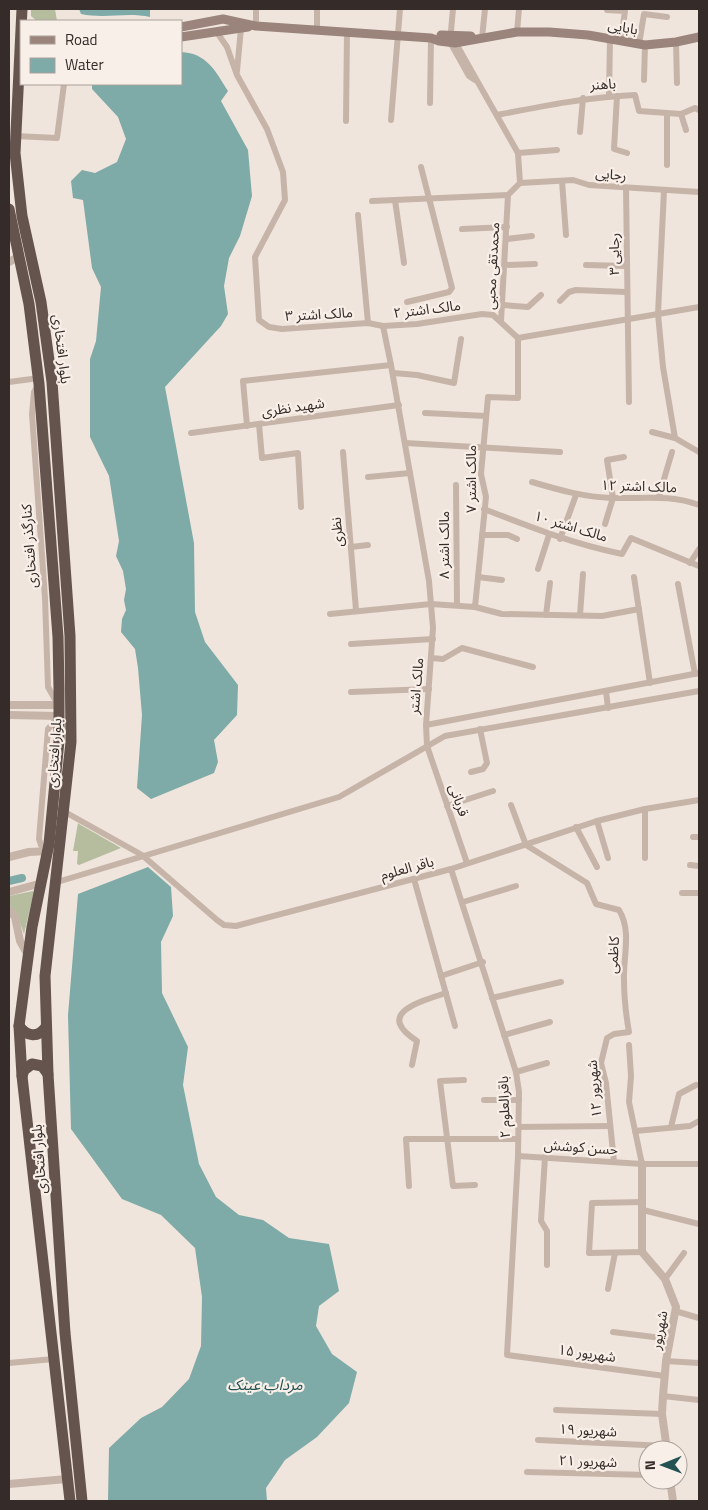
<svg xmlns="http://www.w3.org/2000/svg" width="708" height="1510" font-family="'Titillium Web','Noto Sans Arabic',sans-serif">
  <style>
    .green { fill: #b5bd9e }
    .water { fill: #7eaaa8 }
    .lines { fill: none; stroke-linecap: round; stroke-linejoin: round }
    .canal { stroke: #7eaaa8; stroke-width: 8 }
    .minor { stroke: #c7b4a9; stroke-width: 6 }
    .tertiary { stroke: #c7b4a9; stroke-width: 8 }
    .secondary { stroke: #9a847b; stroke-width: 9 }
    .trunk { stroke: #65544e; stroke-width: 11 }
    .labels { text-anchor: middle; stroke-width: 4.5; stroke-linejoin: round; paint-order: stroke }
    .street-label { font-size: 14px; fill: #352b28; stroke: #f8efe8 }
    .water-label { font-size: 15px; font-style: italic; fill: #225252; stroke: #f8efe8 }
  </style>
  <rect width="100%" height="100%" fill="#f0e5dc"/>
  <g class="green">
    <path d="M31,9H55L57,21H37L31,16Z"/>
    <path d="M78,823L79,824L121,848L79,865L77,864L78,851H73Z"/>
    <path d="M33,891L34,892L24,934L18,917L9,904V896Z"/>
  </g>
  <g class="water">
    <path d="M79,9H150V17C127,12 105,19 81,14Z"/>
    <path d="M181,52C207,53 216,72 228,91L221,101L248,150L252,196L240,236L229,258L224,286L228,314L221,326L165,387L194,543L195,612L205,642L238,685L237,715L214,740L218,762L214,773L151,799L137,788L142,715L138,668L135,649L121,632L122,619L126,610L124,600L126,589L123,571L116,556L119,541L109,476L90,437V359L96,341L101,287L92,268L83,200L73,198L71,181L82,170L95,173L117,162L126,139L118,117L92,89V84H181Z"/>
    <path d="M148,867L171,887L173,916L161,942L162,993L188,1047L183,1085L199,1164L216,1197L239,1215L263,1220L289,1238L329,1244L339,1291L319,1306L316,1326L332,1354L357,1372L349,1403L317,1437L285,1460L266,1488L267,1501H108L109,1448L141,1418L162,1407L189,1379L201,1346L202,1297L195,1248L161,1215L122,1199L71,1129L68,1015L78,894Z"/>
  </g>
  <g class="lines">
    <path class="canal" d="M9,881L22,878"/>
    <g class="minor">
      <path d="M256,9V26"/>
      <path d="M317,9V30"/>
      <path d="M453,9L450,42L469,76L475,80"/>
      <path d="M607,10L625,11L621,41"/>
      <path d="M216,31L227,47L237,75L267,129L283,172L285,200L255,257L259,320L269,327L282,329L368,323L383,326L417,324L482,314L493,315L518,338L699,307"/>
      <path d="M517,32L519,9"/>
      <path d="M482,38L485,9"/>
      <path d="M454,40L518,153L520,183L508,195L501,321"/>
      <path d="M676,42L677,83"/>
      <path d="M639,44L644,14L667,17"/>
      <path d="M237,71L241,28"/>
      <path d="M644,80L645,45"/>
      <path d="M609,96L610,39"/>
      <path d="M617,96L614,149L627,153"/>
      <path d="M430,103L431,38"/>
      <path d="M667,114V165"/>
      <path d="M681,114L686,130"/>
      <path d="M497,115C543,106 588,97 635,95L639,111L681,114L695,108L699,110"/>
      <path d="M391,120L400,9"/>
      <path d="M346,121L347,32"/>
      <path d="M580,132L583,98"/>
      <path d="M15,136L57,138L64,84"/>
      <path d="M518,153L557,150"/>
      <path d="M562,181L566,235"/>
      <path d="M520,183L573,180L589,185L699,192"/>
      <path d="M626,188L629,402"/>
      <path d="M664,191L658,314L663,367L675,438"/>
      <path d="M395,200L404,263"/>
      <path d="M372,201L508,195"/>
      <path d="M358,215L368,323"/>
      <path d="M462,229L507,227"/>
      <path d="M507,239L532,236"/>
      <path d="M505,265L535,264"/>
      <path d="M586,265L626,266"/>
      <path d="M560,301L569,292L576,290L626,292"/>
      <path d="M407,302L449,292L452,288L421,167"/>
      <path d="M503,305L528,307L541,295"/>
      <path d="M383,326L391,365L429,581L433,628L426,725L427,746L467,863"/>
      <path d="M393,373L417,375L454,383L461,339"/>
      <path d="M9,382L39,378"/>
      <path d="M37,387L34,392L32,414L45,598L48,687L57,703"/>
      <path d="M425,413L486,416"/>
      <path d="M259,424L262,458L298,453L301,507"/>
      <path d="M247,426L243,381L391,365"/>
      <path d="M652,432L675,438L699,452"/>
      <path d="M191,433L399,405"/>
      <path d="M405,443L560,452"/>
      <path d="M343,452L356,610"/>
      <path d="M368,477L410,473"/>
      <path d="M532,482C559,490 584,497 612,498C642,499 670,494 699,505"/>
      <path d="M456,485L457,604"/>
      <path d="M659,496L672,452"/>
      <path d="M484,509C530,527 573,544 622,554L631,538L699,566"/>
      <path d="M605,524L613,498L607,460L624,457"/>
      <path d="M482,535H508L517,539"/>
      <path d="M560,539L576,495"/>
      <path d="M351,547L368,545"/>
      <path d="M690,563L699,549"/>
      <path d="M538,569L549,535"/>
      <path d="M478,577L502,580"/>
      <path d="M634,577L650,683"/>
      <path d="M678,584L695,674"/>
      <path d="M475,607L502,614L602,616L639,609"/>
      <path d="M330,614L431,604L475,607L486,497L481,474L488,397L518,398V338"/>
      <path d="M546,615L550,583"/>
      <path d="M580,615L583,574"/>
      <path d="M351,644L433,639"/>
      <path d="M431,658L443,659L462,648L533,667"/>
      <path d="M606,691L608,708"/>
      <path d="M351,692L429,689"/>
      <path d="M426,725L699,673"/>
      <path d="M471,772L483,769L487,763L480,729"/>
      <path d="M511,805L526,845L587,883L596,904L619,910C632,931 623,957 624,980C624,998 626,1015 629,1032L614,1034L607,1038L601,1063L606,1083L614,1162"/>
      <path d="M447,806L493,791"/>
      <path d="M645,809V858"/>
      <path d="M65,812L142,855L217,920L224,925L236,926L451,869L597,821L645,809L699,800"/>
      <path d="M597,821L608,858"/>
      <path d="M576,827L597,867"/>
      <path d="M693,837H699"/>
      <path d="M48,851L41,845L39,839L48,729L58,717"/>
      <path d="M690,865L699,866"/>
      <path d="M451,869L516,1072L519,1092L518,1156L507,1355L665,1376"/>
      <path d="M414,879L455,1026"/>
      <path d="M54,883L339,797L445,736L699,691"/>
      <path d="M682,893H699"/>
      <path d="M463,902L516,886"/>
      <path d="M441,976L483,962"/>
      <path d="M492,998L561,982"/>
      <path d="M504,1035L550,1022"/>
      <path d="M629,1045L631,1076L629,1102L642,1164"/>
      <path d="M412,1065L417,1041C373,1013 422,1001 446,993"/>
      <path d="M516,1072L547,1063"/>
      <path d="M464,1080L440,1081L453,1186L475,1185"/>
      <path d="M484,1100H519"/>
      <path d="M518,1127L610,1126"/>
      <path d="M671,1127L679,1094L696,1085"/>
      <path d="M635,1131L690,1126L699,1121"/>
      <path d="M518,1156L642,1164H699"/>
      <path d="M545,1157L541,1221L547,1231V1265"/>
      <path d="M409,1186L406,1139H518"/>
      <path d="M643,1210L699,1224"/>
      <path d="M642,1252L589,1253L592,1203L643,1202"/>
      <path d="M665,1279L684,1253"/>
      <path d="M608,1289L615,1253"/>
      <path d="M675,1311L699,1318"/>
      <path d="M613,1332L670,1339"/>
      <path d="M666,1361L699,1363"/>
      <path d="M9,1363L54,1359"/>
      <path d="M663,1396L699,1400"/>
      <path d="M556,1410L662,1414"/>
      <path d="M538,1440L666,1446"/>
      <path d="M527,1472L648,1475"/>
    </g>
    <g class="tertiary">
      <path d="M9,262L18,257"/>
      <path d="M9,705H59"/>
      <path d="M9,715L59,716"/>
      <path d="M9,857L29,852L48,851"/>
      <path d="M9,892L42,883"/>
      <path d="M9,910L15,917L20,941L28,955"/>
      <path d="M642,1164V1252L665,1279L676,1307L666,1361L663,1396L662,1414L667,1450"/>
      <path d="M670,1480L673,1501"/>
      <path d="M9,1484L67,1479"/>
    </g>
    <g class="secondary">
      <path d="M181,27L223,19L256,26L431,38L439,41L455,43L517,32H549L588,35L645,45L676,42L699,37"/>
      <path d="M441,35L471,36"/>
      <path d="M181,37L248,27"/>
    </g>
    <g class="trunk">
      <path d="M22,9L15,153L22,216L41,302L52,382L70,636L71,742L45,976L48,1074L65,1333L82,1501"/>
      <path d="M9,209L29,304L39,384L58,637L59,689V741L49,844L32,927L19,1026L22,1076L70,1501"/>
      <path d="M19,1026C27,1037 38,1038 46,1027"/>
      <path d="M22,1076L24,1070L32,1064L42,1066L48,1074"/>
    </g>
  </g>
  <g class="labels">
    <g class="street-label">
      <text transform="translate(623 27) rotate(10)" y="5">بابایی</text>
      <text transform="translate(603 84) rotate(-3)" y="5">باهنر</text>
      <text transform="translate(611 174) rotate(5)" y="5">رجایی</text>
      <text transform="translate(614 254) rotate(-90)" y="5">رجایی ۳</text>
      <text transform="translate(492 266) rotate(-87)" y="5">محمدتقی محبی</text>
      <text transform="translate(427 309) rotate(-7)" y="5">مالک اشتر ۲</text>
      <text transform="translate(319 314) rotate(-3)" y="5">مالک اشتر ۳</text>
      <text transform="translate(62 349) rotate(83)" y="5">بلوار افتخاری</text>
      <text transform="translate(293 407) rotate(-8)" y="5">شهید نظری</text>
      <text transform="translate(471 479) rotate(-90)" y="5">مالک اشتر ۷</text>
      <text transform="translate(639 486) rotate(2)" y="5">مالک اشتر ۱۲</text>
      <text transform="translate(571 526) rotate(17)" y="5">مالک اشتر ۱۰</text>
      <text transform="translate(337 532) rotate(-95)" y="5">نظری</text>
      <text transform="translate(444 545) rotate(-90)" y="5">مالک اشتر ۸</text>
      <text transform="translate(29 546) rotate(-94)" y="5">کنارگذر افتخاری</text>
      <text transform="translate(416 686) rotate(-85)" y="5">مالک اشتر</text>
      <text transform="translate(54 753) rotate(-86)" y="5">بلوار افتخاری</text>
      <text transform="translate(459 800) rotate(71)" y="5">قربانی</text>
      <text transform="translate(407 868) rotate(-15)" y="5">باقر العلوم</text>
      <text transform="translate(613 955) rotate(-87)" y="5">کاظمی</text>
      <text transform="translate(594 1089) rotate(-95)" y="5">شهریور ۱۲</text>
      <text transform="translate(504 1107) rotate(-92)" y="5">باقرالعلوم ۲</text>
      <text transform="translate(581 1147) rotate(4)" y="5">حسن کوشش</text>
      <text transform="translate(39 1159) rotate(-94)" y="5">بلوار افتخاری</text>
      <text transform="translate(659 1330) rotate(-79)" y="5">شهریور</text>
      <text transform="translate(587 1353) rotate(8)" y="5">شهریور ۱۵</text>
      <text transform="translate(588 1430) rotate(3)" y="5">شهریور ۱۹</text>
      <text transform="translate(588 1461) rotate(2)" y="5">شهریور ۲۱</text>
    </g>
    <g class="water-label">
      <text x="265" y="1390">مرداب عینک</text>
    </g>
  </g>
  <rect width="708" height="1510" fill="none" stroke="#352b28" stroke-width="20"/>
  <rect x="20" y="20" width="162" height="65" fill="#f8efe8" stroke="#aaa19b"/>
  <rect x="30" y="36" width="25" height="8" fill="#9a847b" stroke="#aaa19b"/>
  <text x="65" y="45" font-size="15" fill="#352b28">Road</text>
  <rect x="30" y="58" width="25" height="15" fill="#7eaaa8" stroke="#aaa19b"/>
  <text x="65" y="70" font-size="15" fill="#352b28">Water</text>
  <g transform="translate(663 1465) rotate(269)"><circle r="24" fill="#f8efe8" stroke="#aaa19b"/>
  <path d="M0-4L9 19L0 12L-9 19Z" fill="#225252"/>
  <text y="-8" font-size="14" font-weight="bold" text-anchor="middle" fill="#352b28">N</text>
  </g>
</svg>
